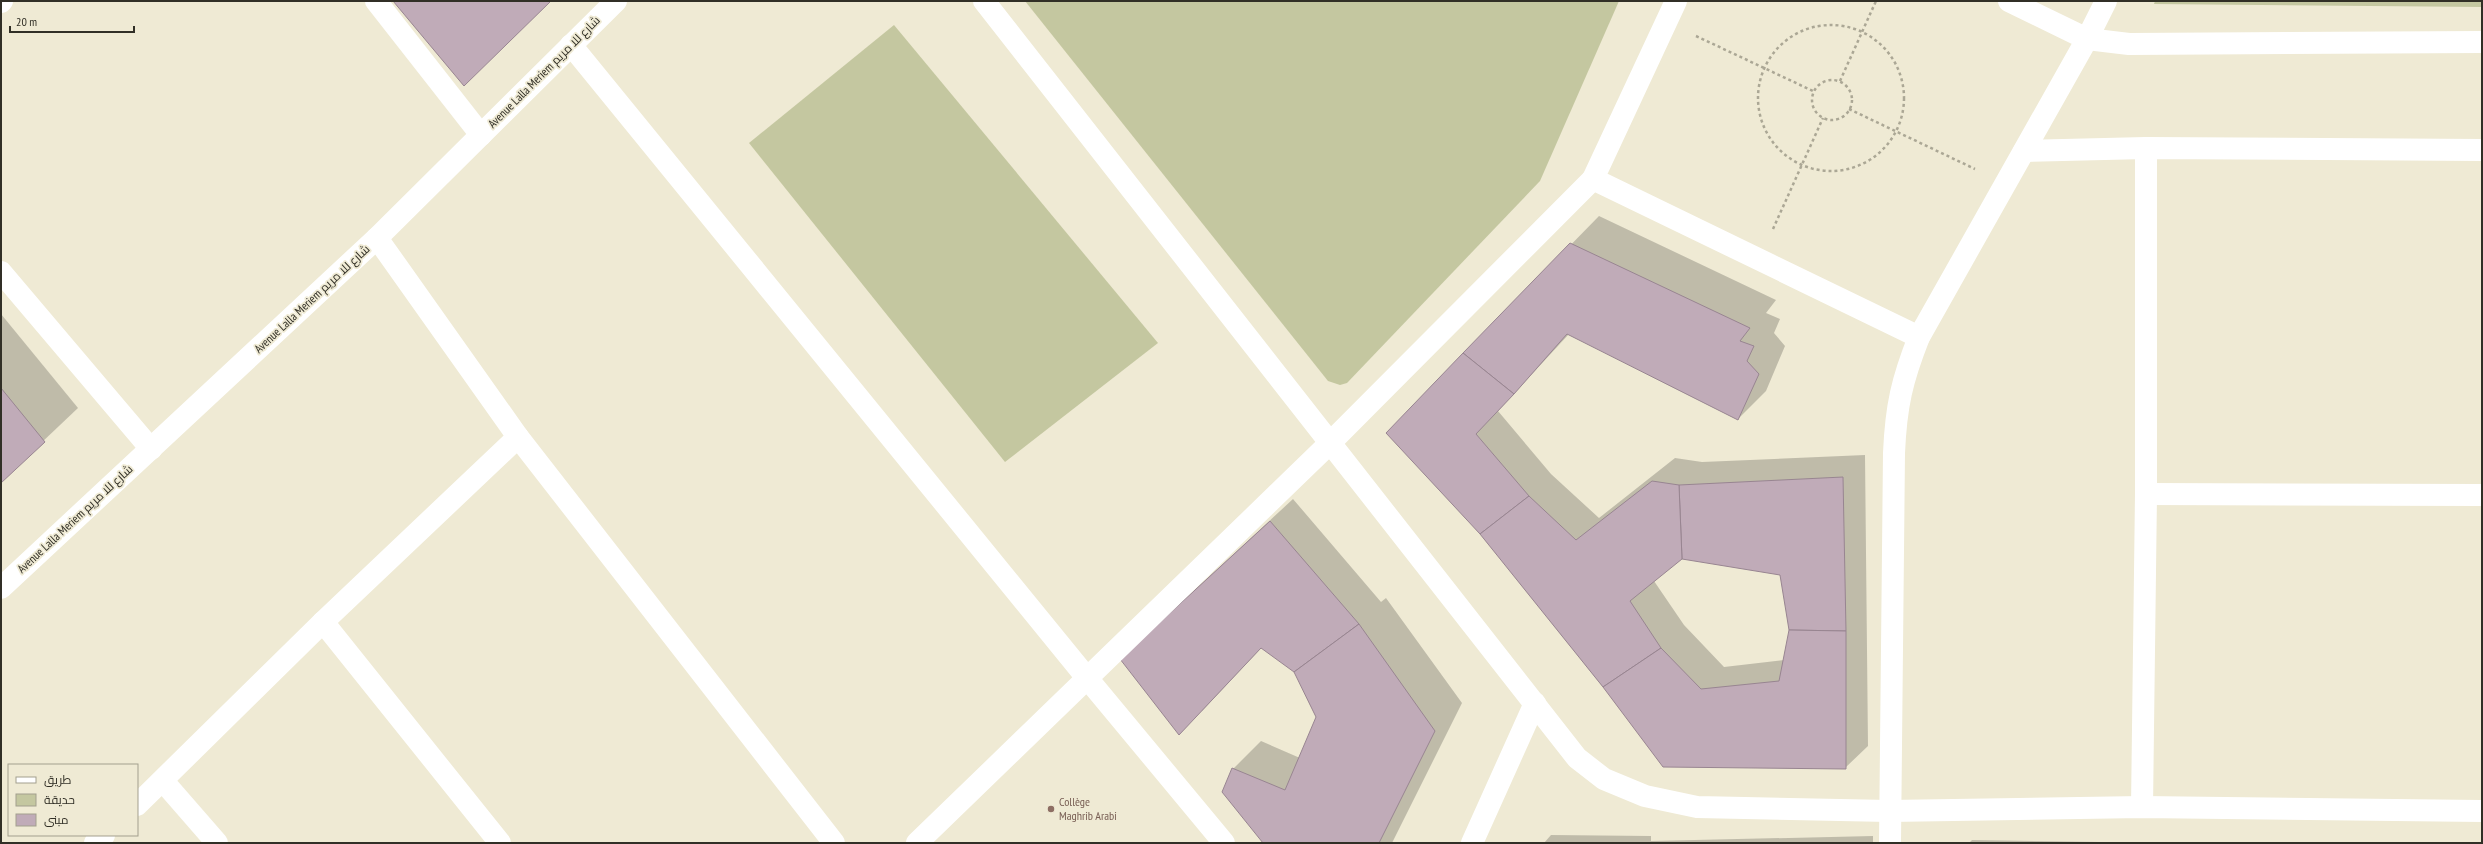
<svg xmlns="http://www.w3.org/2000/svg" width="2483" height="844" font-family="'PT Sans Narrow',Cairo,sans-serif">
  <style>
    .green { fill: #c4c7a0 }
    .shadow { fill: #0003; fill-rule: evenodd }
    .building { fill: #c0abb8; stroke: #988591 }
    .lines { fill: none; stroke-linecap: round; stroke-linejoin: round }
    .path { stroke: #aba795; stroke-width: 2.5; stroke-dasharray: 3 3; stroke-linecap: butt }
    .street { stroke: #fff; stroke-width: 22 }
    .education-dot { fill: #8d6e63; stroke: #efead4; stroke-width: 1.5 }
    .labels { text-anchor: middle; stroke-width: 3.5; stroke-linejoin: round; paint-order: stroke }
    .street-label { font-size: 12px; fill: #312f26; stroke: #efead4 }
    .education-label { font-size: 12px; fill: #785e54; stroke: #efead4; text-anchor: start }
  </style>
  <rect width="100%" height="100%" fill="#efead4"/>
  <g class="green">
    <path d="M1025,1H1619L1540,181L1347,383L1340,385L1328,381Z"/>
    <path d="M2155,1H2482V7L2154,4Z"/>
    <path d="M894,25L1158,343L1005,462L749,143Z"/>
  </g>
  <g class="shadow">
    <path d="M1599,216L1776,300L1766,313L1780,319L1774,333L1785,346L1766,391L1738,419L1569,334L1498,411L1551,474L1599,518L1675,458L1702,462L1865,455L1868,746L1845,768L1603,687L1480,533L1387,433ZM1682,558L1781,574L1790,630L1784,660L1724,667L1684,625L1654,581Z"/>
    <path d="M1,314L78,408L1,481Z"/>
    <path d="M1293,499L1381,602L1386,598L1462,703L1392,843H1264L1233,769L1261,741L1300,758L1317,717L1295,671L1262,647L1202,711L1144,637Z"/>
    <path d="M1551,835L1651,836V841L1873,836V843H1544Z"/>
    <path d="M1972,840L2101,842L2102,843H1969Z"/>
  </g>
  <g class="building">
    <path d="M393,1H551L464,86Z"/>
    <path d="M1570,243L1750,328L1740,341L1754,346L1747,361L1759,374L1738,420L1567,334L1514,394L1463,353Z"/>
    <path d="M1463,353L1514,394L1476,434L1529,496L1480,534L1386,433Z"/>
    <path d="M1,388L45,442L1,483Z"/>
    <path d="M1843,477L1846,631L1789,630L1780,575L1682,559L1679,485Z"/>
    <path d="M1652,481L1679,485L1682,559L1630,601L1661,648L1603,687L1480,534L1529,496L1576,540Z"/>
    <path d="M1270,521L1359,624L1294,672L1261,648L1179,735L1120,659Z"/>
    <path d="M1359,624L1435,731L1379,843H1263L1222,792L1232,768L1285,790L1316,717L1294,672Z"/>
    <path d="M1789,630L1846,631V769L1663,767L1603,687L1661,648L1701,689L1779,681Z"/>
  </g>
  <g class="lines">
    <g class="path">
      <circle cx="1831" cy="98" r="73"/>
      <path d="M1696,36L1813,91"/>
      <circle cx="1832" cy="100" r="20"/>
      <path d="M1840,81L1876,1"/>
      <path d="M1849,109L1975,169"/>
      <path d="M1773,229L1823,118"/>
    </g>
    <g class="street">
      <path d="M376,1L481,135"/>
      <path d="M984,1L1577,758L1604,779L1645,796L1697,807L1889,811L2142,807L2482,811"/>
      <path d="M1676,1L1593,179L1919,337"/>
      <path d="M2009,1L2087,39L2129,44L2482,42"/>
      <path d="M1,2L2,1"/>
      <path d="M571,45L1087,678L1224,843"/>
      <path d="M2024,151L2146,148L2482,150"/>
      <path d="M1,272L151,449"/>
      <path d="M518,437L834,843"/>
      <path d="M2146,494L2482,495"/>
      <path d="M1,588L377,238L616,1"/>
      <path d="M323,622L500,843"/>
      <path d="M163,781L217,843"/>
      <path d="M137,805L323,622L518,437L377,238"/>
      <path d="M2142,807L2146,494V148"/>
      <path d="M95,843L104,835"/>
      <path d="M917,843L1330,443L1593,179"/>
      <path d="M1472,843L1535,703"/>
      <path d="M1890,843L1894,453C1896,406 1902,380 1919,337L2087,39L2106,1"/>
    </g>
  </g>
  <circle class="education-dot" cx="1051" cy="809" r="4"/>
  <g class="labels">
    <g class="street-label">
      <text transform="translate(544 72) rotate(-45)" y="4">Avenue Lalla Meriem شارع للا مريم</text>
      <text transform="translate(312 299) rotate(-43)" y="4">Avenue Lalla Meriem شارع للا مريم</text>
      <text transform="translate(75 519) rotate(-43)" y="4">Avenue Lalla Meriem شارع للا مريم</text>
    </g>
    <g class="education-label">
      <text x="1059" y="806">Collège<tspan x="1059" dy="14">Maghrib Arabi</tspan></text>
    </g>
  </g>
  <rect width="2483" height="844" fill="none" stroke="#312f26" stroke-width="4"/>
  <rect x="8" y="764" width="130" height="72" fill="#efead4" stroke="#a39f8e"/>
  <rect x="16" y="777" width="20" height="6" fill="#ffffff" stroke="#a39f8e"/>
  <text x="44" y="784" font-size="12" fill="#312f26">طريق</text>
  <rect x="16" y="794" width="20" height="12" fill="#c4c7a0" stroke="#a39f8e"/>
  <text x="44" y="804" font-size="12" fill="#312f26">حديقة</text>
  <rect x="16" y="814" width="20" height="12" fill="#c0abb8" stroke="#a39f8e"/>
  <text x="44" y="824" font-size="12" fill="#312f26">مبنى</text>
  <path d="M10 26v6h124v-6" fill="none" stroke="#312f26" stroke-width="2"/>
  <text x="16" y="26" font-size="12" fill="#312f26" stroke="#efead4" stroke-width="3" paint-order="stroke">20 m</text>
</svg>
